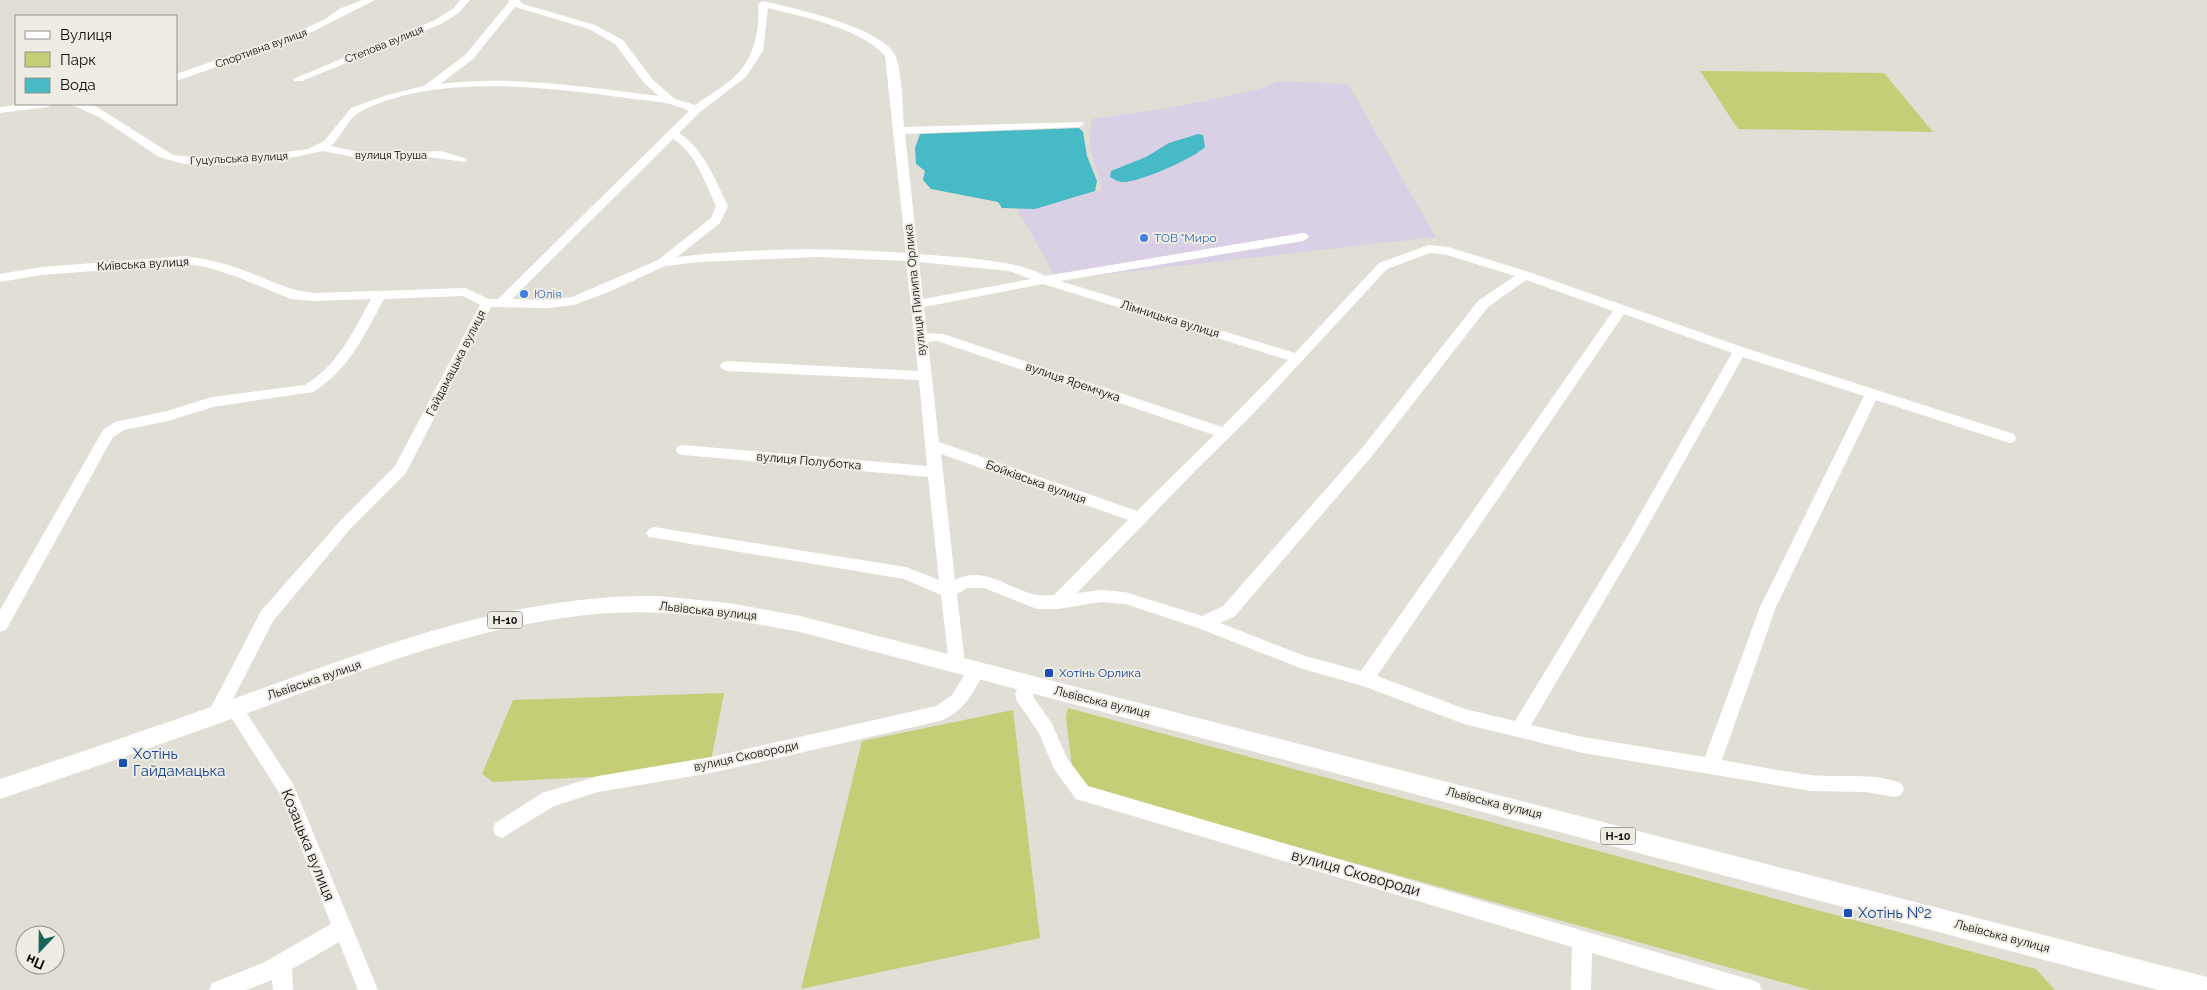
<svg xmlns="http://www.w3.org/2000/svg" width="2207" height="990" font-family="Raleway,sans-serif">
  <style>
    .industrial { fill: #d9d0e5 }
    .green { fill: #c5ce76 }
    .water { fill: #46bac5 }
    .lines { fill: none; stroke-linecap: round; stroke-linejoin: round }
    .minor { fill: #fff; fill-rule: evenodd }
    .major { fill: #fff; fill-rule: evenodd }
    .shop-dot { fill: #3f7fe0; stroke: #eeece3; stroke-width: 2 }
    .transit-dot { fill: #1a4fb4; stroke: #eeece3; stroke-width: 2 }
    .labels { text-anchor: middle; stroke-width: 4; stroke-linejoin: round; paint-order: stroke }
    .far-street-label { font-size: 11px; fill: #0d0c09; stroke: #eeece3 }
    .shield { fill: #eeece3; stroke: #504f4a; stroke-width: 1 }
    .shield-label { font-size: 11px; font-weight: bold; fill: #0d0c09 }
    .shop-label { font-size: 12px; fill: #366cbe; stroke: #eeece3; text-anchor: start }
    .street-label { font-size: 12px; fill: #0d0c09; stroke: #eeece3 }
    .transit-label { font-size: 12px; fill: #164399; stroke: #eeece3; text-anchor: start }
    .near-transit-label { font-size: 15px; fill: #164399; stroke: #eeece3; text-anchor: start }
    .near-street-label { font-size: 15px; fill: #0d0c09; stroke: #eeece3 }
  </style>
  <rect width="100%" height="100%" fill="#e1ded6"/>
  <path class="industrial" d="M1280,81L1348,84L1436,237L1055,280L1048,263L1017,209H1035L1102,190L1089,145L1092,119L1174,107L1260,89Z"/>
  <g class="green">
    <path d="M1700,71L1884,73L1933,132L1738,129Z"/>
    <path d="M724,693L709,771L493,782L482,774L513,700Z"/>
    <path d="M1068,708L2036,969L2055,990H1810L1074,785L1066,717Z"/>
    <path d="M1013,710L1040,938L801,989L862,741Z"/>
  </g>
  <g class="water">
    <path d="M1079,128L1083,132L1087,156L1097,181L1095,191L1035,209L1002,208L998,202L931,189L923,180L925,171L916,164L915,148L920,134Z"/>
    <path d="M1198,134L1203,135L1205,147C1194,158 1137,184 1121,182C1117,181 1113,179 1110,177L1111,171L1146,157L1169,143Z"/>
  </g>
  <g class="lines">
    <g class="minor">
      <path d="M362,0H375L304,36L176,81V74L298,32L325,19L339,9Z"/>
      <path d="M460,0H470L460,12L441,24L302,81H294L293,79L435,20L454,8Z"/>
      <path d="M508,0H519L523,4L595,25L623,40L653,80L675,99L695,105C709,95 727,85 738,73C755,55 760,27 758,4L763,1C793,8 881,27 895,55C902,69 903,111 904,127L1083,122L1084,124L1079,127L905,134L918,254C952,257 1017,259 1045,276L1303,233L1307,234L1309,237L1303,241L1060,281L1295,353L1379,263L1429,245L1448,247L1529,272L1745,348L2014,434L2016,438L2014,442L2009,443L1876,400L1776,607L1722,760C1751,765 1780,771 1810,775C1840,778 1872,772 1901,783L1904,789L1901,795L1895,797L1866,792L1811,791L1583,753L1464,724L1363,686L1303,669L1198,628L1125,604L1101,602L1058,609H1037L984,588H967L957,594L965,664L963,669L957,671L951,669L949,664L941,595L904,579L649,537L646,533L649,529L654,527L906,567L939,580L928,477L683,455L678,454L676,450L678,446L683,445L927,466L919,380L727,371L722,369L720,366L722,363L727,361L918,371L906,261L818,257L700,262L665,266L611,291L574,305L547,308L491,307L406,473L351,528L273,621L232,701L240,703L293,784L378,990H358L339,942L292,969L293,990H273L272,980L246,990H209L212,983L263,963L331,924L280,794L227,711L222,720L216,723L210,720L207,715L261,611L341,520L395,466L480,305L463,296L384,299C365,334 349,370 313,392L213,407L168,421L124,430L113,437L6,630L0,632V610L103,430L115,422L167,411L212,397L305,385C338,365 353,332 371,299L314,301L291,299L235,276L206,267L186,264L41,275L0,282V274L41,267L186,256C206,259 224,263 243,270C270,280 285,290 314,293L465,288L489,299H498L689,111C671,101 647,101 626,98C548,87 433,73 360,112C347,119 342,136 331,146L368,154L440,151L465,158L467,160L465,162L428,157L368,160L323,151L271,162L224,165L184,164L159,157L99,117L70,104H88L97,107L173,155L202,158L248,157L308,149L324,141L351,108L387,95L424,86L465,55L509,2ZM515,7L589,29L615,44L645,84L659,96C586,87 513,75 440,84L473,59ZM768,8C803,17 861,28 885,56L906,253C830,247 753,248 677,257L720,223L728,206C715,180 704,149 679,133L700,112L746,77L763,51ZM673,139C696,153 705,183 716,206L711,218L658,260L572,297L547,300L512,299ZM1430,253L1447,255L1515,276L1478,301L1362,448L1223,606L1202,616L1125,592L1101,590L1077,593L1197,469L1250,417L1387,269ZM919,262L1009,271L1031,279L923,299ZM1526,280L1613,311L1361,671L1305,656L1220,623L1235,616L1372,456L1488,307ZM1043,284L1288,360L1222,427L943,334L927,333L924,307ZM1624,314L1732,353L1627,537L1515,721L1465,709L1377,676ZM937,341L1214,435L1137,511L939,442L928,342ZM1743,357L1864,396L1760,607L1705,757L1583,737L1531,725L1637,545ZM941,454L1128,520L1054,595C1049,595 1043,596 1038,595C1011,591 984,564 955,580Z"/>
      <path d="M24,104H53L48,107L0,113V107Z"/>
      <path d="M977,662L983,664L985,669C975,691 964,712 940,721L711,773L598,792L554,806L502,838L495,835L493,829L495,823L542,793L598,776L711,757L936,706L952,695L971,664Z"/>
      <path d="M1028,676L1034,678L1037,683L1033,694L1034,698L1052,724L1067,758L1088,786L1752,980L1759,983L1762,990H1717L1592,953L1591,990H1571L1572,947L1076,799L1054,769L1039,733L1017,701L1015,694L1022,678Z"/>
    </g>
    <path class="major" d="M658,596L729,603L800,616L2207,977V990H2158L800,632C737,620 674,609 609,613C483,622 366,669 248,713C166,743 83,771 0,799V779C78,753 156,727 233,699C372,650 508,594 658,596Z"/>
  </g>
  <g class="shop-dot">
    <circle cx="1144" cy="238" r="5"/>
    <circle cx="524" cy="294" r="5"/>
  </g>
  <g class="transit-dot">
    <rect x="1044" y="668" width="10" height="10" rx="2.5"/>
    <rect x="118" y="758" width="10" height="10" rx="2.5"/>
    <rect x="1843" y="908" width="10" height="10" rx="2.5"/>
  </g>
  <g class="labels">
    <g class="far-street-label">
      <text transform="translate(384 44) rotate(-22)" y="4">Степова вулиця</text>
      <text transform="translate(261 48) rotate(-20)" y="4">Спортивна вулиця</text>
      <text x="391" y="159">вулиця Труша</text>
      <text transform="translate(239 158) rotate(-3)" y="4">Гуцульська вулиця</text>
    </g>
    <g class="shield">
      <rect x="487.5" y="611.5" width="35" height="17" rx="4"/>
      <rect x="1600.5" y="827.5" width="35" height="17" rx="4"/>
    </g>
    <g class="shield-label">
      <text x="505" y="624">Н-10</text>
      <text x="1618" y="840">Н-10</text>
    </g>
    <g class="shop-label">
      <text x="1154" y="242">ТОВ "Миро</text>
      <text x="534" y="298">Юлія</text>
    </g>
    <g class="street-label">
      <text transform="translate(143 264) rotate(-3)" y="4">Київська вулиця</text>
      <text transform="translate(915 290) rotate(-96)" y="4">вулиця Пилипа Орлика</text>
      <text transform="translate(1170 319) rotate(17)" y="4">Лімницька вулиця</text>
      <text transform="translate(456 363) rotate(-63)" y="4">Гайдамацька вулиця</text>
      <text transform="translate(1073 382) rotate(19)" y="4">вулиця Яремчука</text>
      <text transform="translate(809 461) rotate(5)" y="4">вулиця Полуботка</text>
      <text transform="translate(1036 482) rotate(20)" y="4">Бойківська вулиця</text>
      <text transform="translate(708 611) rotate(6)" y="4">Львівська вулиця</text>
      <text transform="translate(314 680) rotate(-19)" y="4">Львівська вулиця</text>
      <text transform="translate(1102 702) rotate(14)" y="4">Львівська вулиця</text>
      <text transform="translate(746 756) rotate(-12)" y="4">вулиця Сковороди</text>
      <text transform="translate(1494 803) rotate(14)" y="4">Львівська вулиця</text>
      <text transform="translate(2002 936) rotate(15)" y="4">Львівська вулиця</text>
    </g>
    <g class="transit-label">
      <text x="1059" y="677">Хотінь Орлика</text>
    </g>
    <g class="near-transit-label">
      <text x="133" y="759">Хотінь<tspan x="133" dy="17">Гайдамацька</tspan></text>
      <text x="1858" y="918">Хотінь №2</text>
    </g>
    <g class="near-street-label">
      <text transform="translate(308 845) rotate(68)" y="5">Козацька вулиця</text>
      <text transform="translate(1356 873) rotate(16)" y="5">вулиця Сковороди</text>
    </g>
  </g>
  <rect x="15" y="15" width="162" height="90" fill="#eeece3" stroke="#94928c"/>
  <rect x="25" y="31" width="25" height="8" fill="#ffffff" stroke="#94928c"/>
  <text x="60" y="40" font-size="15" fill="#0d0c09">Вулиця</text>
  <rect x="25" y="52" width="25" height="15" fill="#c5ce76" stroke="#94928c"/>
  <text x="60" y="65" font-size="15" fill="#0d0c09">Парк</text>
  <rect x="25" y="78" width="25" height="15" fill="#46bac5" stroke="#94928c"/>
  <text x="60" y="90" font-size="15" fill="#0d0c09">Вода</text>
  <g transform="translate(40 950) rotate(202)"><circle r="24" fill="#eeece3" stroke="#94928c"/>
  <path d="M0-4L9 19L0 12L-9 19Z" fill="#1b655b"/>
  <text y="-8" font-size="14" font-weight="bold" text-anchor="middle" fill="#0d0c09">Пн</text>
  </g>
</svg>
